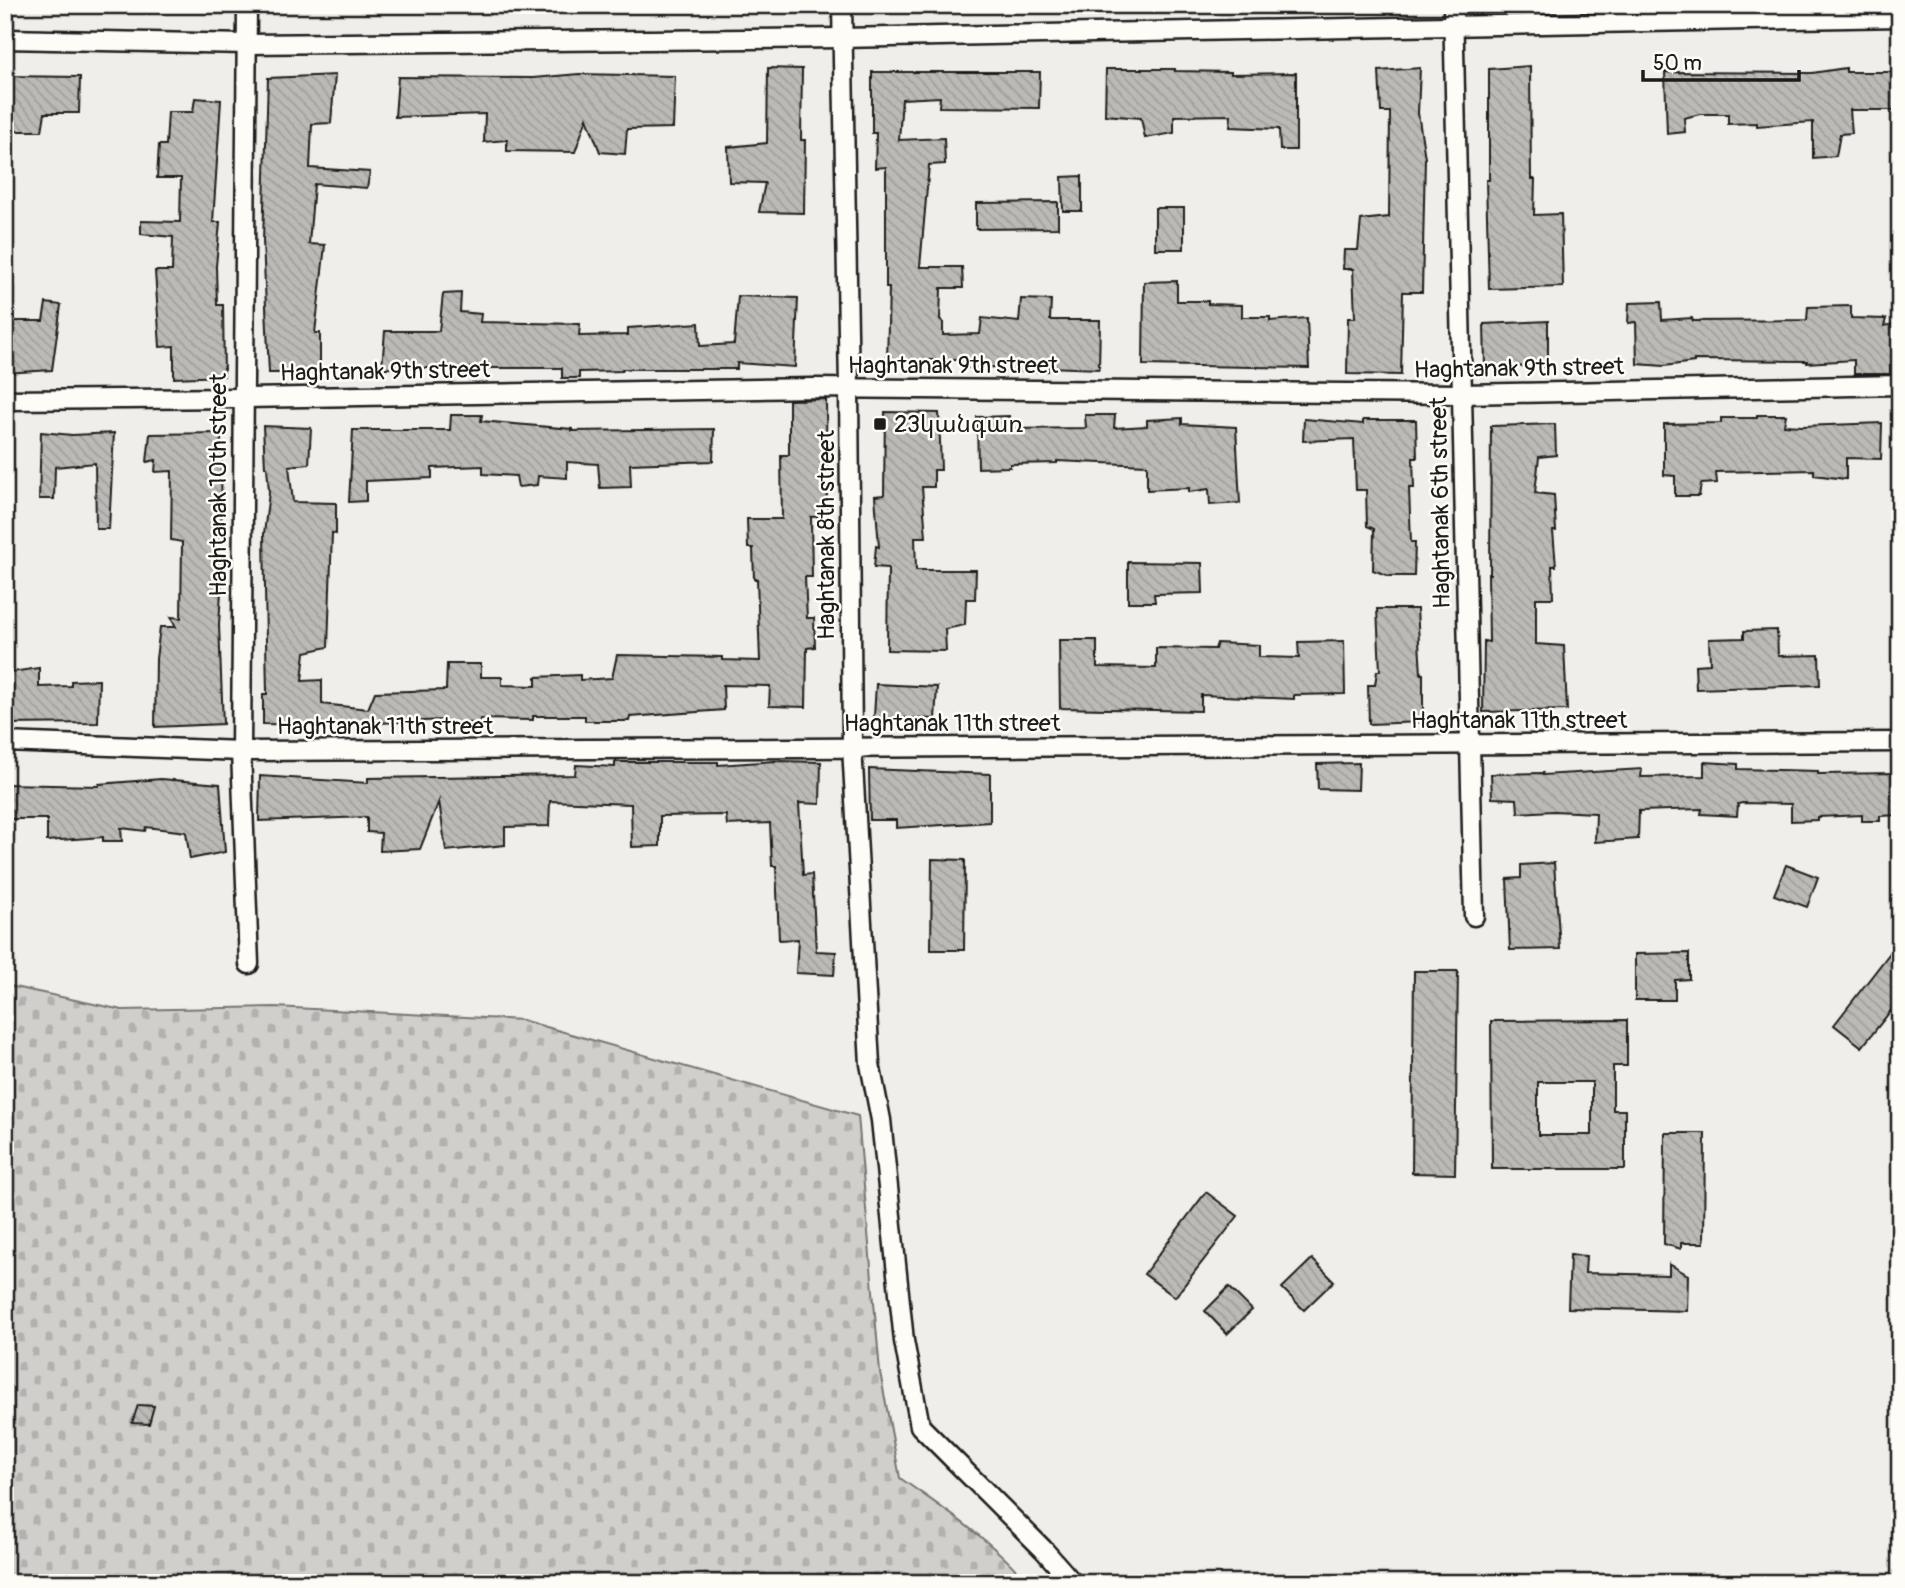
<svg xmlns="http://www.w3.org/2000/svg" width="1905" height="1588" font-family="Pangolin,'Noto Sans Armenian',sans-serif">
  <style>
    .cemetery { fill: url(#cemetery-stones); stroke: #767674; stroke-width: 2 }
    .building { fill: url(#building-back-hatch); stroke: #1c1c1c; stroke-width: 2; fill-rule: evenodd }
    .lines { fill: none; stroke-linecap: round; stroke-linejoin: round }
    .minor-casing { stroke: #1c1c1c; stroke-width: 23 }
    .minor { stroke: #fdfcf7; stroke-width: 18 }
    .poi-dot { fill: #1c1c1c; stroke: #fdfcf7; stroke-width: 2.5 }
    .labels { text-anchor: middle; stroke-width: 5; stroke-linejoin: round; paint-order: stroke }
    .street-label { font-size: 24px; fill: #1c1c1c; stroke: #fdfcf7 }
    .poi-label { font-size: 24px; fill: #1c1c1c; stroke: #fdfcf7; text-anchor: start }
  </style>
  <defs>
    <pattern id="cemetery-stones" width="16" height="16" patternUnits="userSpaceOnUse" patternTransform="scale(1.75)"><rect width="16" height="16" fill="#d0cfcc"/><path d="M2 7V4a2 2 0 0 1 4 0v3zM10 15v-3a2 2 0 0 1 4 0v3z" fill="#b2b1af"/></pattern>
    <pattern id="building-back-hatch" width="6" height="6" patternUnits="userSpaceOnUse" patternTransform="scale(1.75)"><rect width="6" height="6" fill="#bbbab6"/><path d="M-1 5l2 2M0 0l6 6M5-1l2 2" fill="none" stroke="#a09f9c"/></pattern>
  </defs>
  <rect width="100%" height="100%" fill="#f0eeea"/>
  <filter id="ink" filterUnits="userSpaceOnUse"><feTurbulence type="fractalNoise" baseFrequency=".0143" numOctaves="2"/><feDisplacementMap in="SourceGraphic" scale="14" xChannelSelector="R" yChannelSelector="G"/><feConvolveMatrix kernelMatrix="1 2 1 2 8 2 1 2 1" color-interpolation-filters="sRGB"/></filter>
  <g filter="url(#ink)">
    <path class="cemetery" d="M5,985L122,1010L275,1007L522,1020L858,1116L880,1372L900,1478C939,1506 998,1544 1027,1583H5Z"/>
    <g class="building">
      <path d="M1530,66L1531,179H1535L1534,215L1561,214L1563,287L1489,289L1486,180H1489V69Z"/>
      <path d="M768,68L802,69L801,140H805L804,213L759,212L765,183L729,182L728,147L767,143Z"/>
      <path d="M1420,68L1418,113L1425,158L1422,292H1403L1401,375L1347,374L1348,318H1355L1353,269H1343L1344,250H1358L1361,220L1389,217L1390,112H1381L1379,71Z"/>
      <path d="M1846,68V72H1900V110H1850L1852,133L1840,134L1836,156L1813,158V122L1757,126V123L1728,124V114H1700L1684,118L1685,132L1667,134L1665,72L1812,73Z"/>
      <path d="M1106,69H1175V71L1231,72V74L1296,73V150H1280L1279,129L1230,127L1231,115L1174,116V133L1145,138L1141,118L1105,115Z"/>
      <path d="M872,72H1040L1039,108L939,107L940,97L902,99L899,140L944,138L945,164L929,165L920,267H962L963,288H941L940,319L943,322V335L980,334L982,318L1019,322L1021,299L1051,300L1050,320H1100L1099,369L1048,367V371L995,372V367L963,368L964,360H887L889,288H886V167L875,168L876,133H872Z"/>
      <path d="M579,74L675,76L673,128L627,129L625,154L600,152L587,118L575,152L507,151V140L484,142L485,114L395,117L398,77L533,78Z"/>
      <path d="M335,75L331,123L312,124L310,168L370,172L367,188L314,184L309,244L325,245L315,333H320V373H269L263,241L268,78Z"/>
      <path d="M5,76L80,77L79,113H45L42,131H5Z"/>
      <path d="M195,98L221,100L213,222H220L216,266L217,305H223L224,376L174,378V346L160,347L155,271H172L173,237L141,234V221L180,222L181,178H157L159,145H166L168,112H193Z"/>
      <path d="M1082,176V211H1063L1062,177Z"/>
      <path d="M1058,202V228L976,229V203Z"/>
      <rect x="1155" y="208" width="29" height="41"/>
      <path d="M1177,281V301H1208V304L1242,305V317H1270V321L1307,318L1309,368L1143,365L1144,282Z"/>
      <path d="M461,293L460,312L481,314L480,322L580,324L579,336L628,335V328L699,323L700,346L734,344L738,296L798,298L795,367L737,363V369H622V371L579,372V378H562V368H382L385,331H439L443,294Z"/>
      <path d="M1661,302L1662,320L1692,318L1693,321L1807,320L1808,307L1851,306V318L1886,319L1884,326L1900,323V363L1890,366V374H1854V360L1807,363V361L1694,360V362L1664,366L1637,364L1636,322L1628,323L1629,303Z"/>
      <path d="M46,303L61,305L52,370L5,373V321H43Z"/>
      <path d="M1548,321V367L1485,366L1484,324Z"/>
      <path d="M826,399L827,516L811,517L812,577H805L807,618H814L815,647L807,648L806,707L769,706L770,686L723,685L724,710L630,717L629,721H585V716H533V720L480,719V723H445V720L333,725L263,724V694H267L264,534L269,492L267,467H265L263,426L311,428L309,464L289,466L293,502L336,503V534L332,533L328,647L305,652L302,681L322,680V704L368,709L375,692L446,690L447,664H481V677H502V685L536,686V677L580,675V680L612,678L617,655L722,657V660L760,661L757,579H754L753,548H748L747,519H782L781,455H789V400Z"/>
      <path d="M885,412L939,413L941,470H934V487H922L926,537H915L916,570H976L975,599H966L965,625L945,629L946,651L887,650L888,568L874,567L876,546L879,547L875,496L884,495Z"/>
      <path d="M451,415H482L481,421L572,429V431L714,429L713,461L630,464L631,487L600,488L598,464L567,462V478L538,476L537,485L518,487L516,476L483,474V466L432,468V478L366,481V501L349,502L353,430H450Z"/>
      <path d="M1085,415H1115L1114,428L1147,426V420L1182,418V424L1236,427L1240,503L1210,505L1209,489L1189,492V488L1147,490V465L1057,461V463L1010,464V467L978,468L977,417L1009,416V429L1086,428Z"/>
      <path d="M1757,415H1786L1784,425L1802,426L1882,423L1881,459L1846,458V479L1814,475V470L1716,472L1717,483L1701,484L1699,496H1675V476L1664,475V424L1721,423V418H1757Z"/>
      <path d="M1304,419L1363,424V420H1416L1417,458H1413L1414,488H1409L1411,542H1415L1414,576H1389L1373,570L1374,529L1367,526L1366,490H1356L1354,439L1303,441Z"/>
      <path d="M1555,424L1556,455L1539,457L1535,493L1554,495L1556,531H1553L1556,566H1552L1553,598H1536V644L1564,646L1567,710L1483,712L1484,641L1489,642L1488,574H1490L1491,426Z"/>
      <path d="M41,432L72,435L114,433L109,529H96L95,463L55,467L54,499H39Z"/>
      <path d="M221,433L222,575L219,625L223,724L155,727L156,659L160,627H176L171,617L181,618L182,542L171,540L172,471L155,472L156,460L147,462L150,434Z"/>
      <path d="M1128,562L1202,563L1203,593L1154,594L1155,602H1128Z"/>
      <path d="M1377,609H1417L1421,674H1423V722L1369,724L1368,685H1375L1377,671H1380Z"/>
      <path d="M1777,630L1778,656L1819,655L1820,685L1696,689L1695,665L1710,664L1709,639L1744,638V631Z"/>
      <path d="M1059,640H1097V667L1156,668V648L1215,649L1217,643L1259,645V657L1299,658L1298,642L1344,641L1345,694L1294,695V699L1201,695V711L1060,708Z"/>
      <path d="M39,668V687L71,686V681L99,680L98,723L5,724V673Z"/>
      <path d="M876,684L937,687L935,719L874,717Z"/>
      <path d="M775,761L821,762L820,804L799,803L803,875L812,874L816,951L836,952L834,975L796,973L798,939L779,940L776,866H772L770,823L727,825L726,815L660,816V846L632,847L631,804L550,801L549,826L505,827V845L446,851L439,801L420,849L380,851L381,833L367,832V817L259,821L260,776L368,783V778L575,775L576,765L615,767V762H718V765Z"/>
      <path d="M1704,762L1738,764V769L1818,771V774L1900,773V815L1880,816V821H1862V815L1818,817V820L1791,821V804L1742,803L1738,804L1737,816L1701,814L1702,809L1639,811L1638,839L1595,842L1596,813L1553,811L1518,813L1517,799L1492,798L1491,774L1543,773V775L1642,769L1641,777L1704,776Z"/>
      <path d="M1359,763L1358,790L1318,789L1317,764Z"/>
      <path d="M869,769L990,774V822L896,828V820H870Z"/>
      <path d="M161,779L220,784L225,852L190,859L186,832L146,827L145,831L121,828L122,841H103V837L47,841V819H5V784L99,786V784Z"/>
      <path d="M932,859L965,860L964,950H931Z"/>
      <path d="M1554,863L1560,949L1510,950L1507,879L1521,878V865Z"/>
      <path d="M1786,865L1818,877L1807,907L1774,895Z"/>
      <path d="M1900,940V999L1862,1047L1834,1025Z"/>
      <path d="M1689,953V979L1675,980V1000H1635V954Z"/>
      <path d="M1414,971H1458L1455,1174L1412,1173Z"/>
      <path d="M1627,1020V1066H1613V1110H1625V1169H1492L1491,1021ZM1538,1082H1592V1135H1538Z"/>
      <path d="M1665,1133H1705L1704,1243H1681V1249L1664,1244Z"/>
      <path d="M1206,1192L1238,1216L1175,1297L1144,1274Z"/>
      <path d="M1570,1255L1586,1256L1585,1273L1669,1275V1264L1688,1275L1687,1311L1568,1308Z"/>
      <path d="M1312,1259L1334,1281L1304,1310L1282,1288Z"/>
      <path d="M1229,1287L1252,1310L1227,1334L1205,1311Z"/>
      <path d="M138,1405L154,1406L149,1424L132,1423Z"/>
    </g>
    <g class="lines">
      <g class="minor-casing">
        <g id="minor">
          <path d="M247,5L241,751L249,964"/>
          <path d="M842,5L849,388L852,747L870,1064L881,1120L904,1341L920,1426L1043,1549L1073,1583"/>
          <path d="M1453,5L1474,916"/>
          <path d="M5,39L247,44L841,38L1900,17"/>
          <path d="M5,400L243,398L813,388L1463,394L1900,385"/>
          <path d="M5,742L241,751L1900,742"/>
        </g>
      </g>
      <use href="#minor" class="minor"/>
    </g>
  </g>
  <rect class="poi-dot" x="873" y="417" width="14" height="14" rx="3.5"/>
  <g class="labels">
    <g class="street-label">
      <text x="953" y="373">Haghtanak 9th street</text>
      <text transform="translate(1519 368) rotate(-1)" y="8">Haghtanak 9th street</text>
      <text transform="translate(385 371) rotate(-1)" y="8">Haghtanak 9th street</text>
      <text transform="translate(218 485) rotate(-90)" y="8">Haghtanak 10th street</text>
      <text transform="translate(1440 503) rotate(-91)" y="8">Haghtanak 6th street</text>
      <text transform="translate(826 535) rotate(-90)" y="8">Haghtanak 8th street</text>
      <text x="1519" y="728">Haghtanak 11th street</text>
      <text x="952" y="731">Haghtanak 11th street</text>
      <text x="385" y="734">Haghtanak 11th street</text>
    </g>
    <g class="poi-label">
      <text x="894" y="432">23կանգառ</text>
    </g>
  </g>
  <rect width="1905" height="1588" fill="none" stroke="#fdfcf7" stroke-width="28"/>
  <rect x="14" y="14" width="1877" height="1560" fill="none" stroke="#1c1c1c" stroke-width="2.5" filter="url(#ink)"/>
  <path d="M1643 70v10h156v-10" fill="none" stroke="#1c1c1c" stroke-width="3.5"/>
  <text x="1653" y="70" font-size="21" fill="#1c1c1c" stroke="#fdfcf7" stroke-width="5" paint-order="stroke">50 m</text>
</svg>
